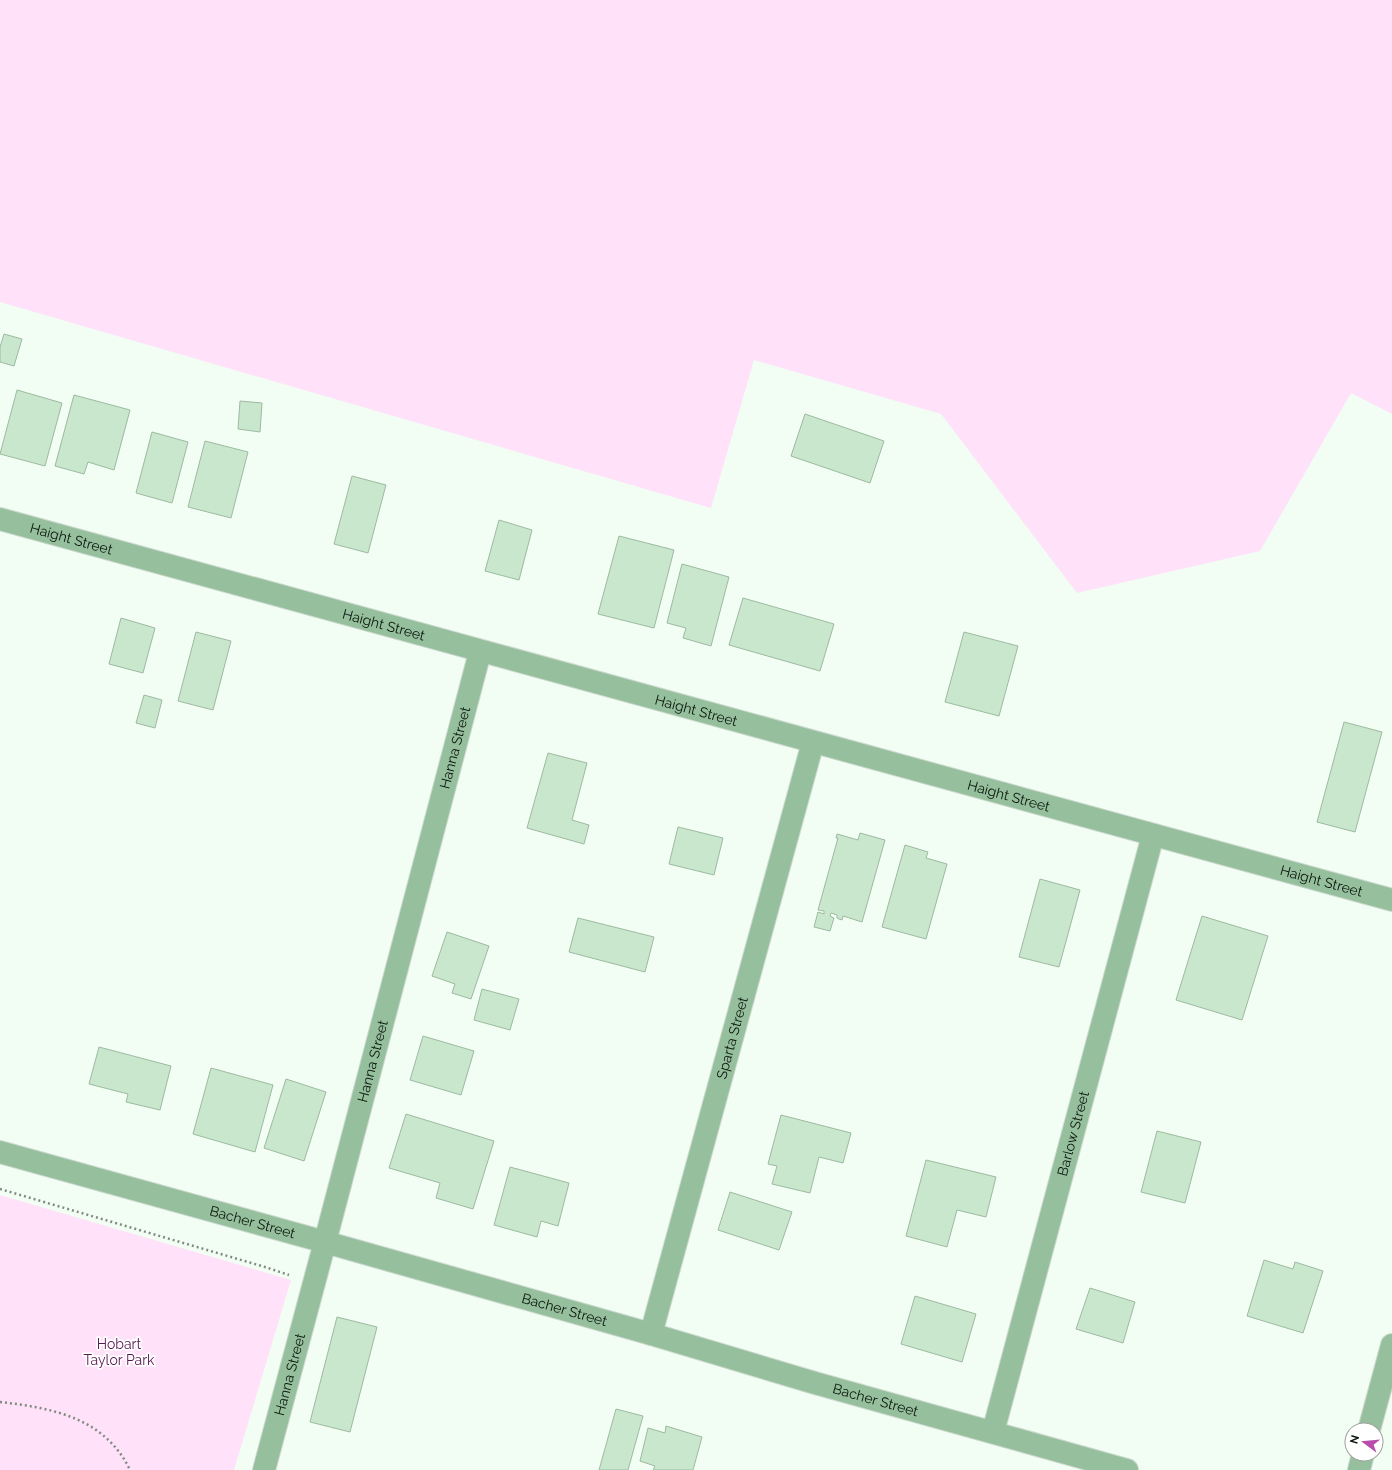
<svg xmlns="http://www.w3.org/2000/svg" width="1392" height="1470" font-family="Raleway,sans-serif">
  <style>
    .green { fill: #ffe1f9 }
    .building { fill: #c9e7cd; stroke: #9dbaa1 }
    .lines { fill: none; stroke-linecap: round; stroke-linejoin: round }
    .street-casing { stroke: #cdd9cf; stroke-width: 24 }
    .path { stroke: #808c82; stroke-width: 2.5; stroke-dasharray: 2 3; stroke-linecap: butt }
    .street { stroke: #96c09d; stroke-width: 22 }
    .labels { text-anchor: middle; stroke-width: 3.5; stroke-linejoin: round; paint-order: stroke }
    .street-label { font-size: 14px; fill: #0b160d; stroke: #fff }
    .park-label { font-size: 14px; fill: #571952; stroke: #fff }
  </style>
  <rect width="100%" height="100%" fill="#f2fef4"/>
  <g class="green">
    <path d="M0,0H1392V414L1351,393L1260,551L1077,593L941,414L754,360L711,508L0,302Z"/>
    <path d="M0,1195L291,1280L234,1470H0Z"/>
  </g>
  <g class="building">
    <path d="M4,334L22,339L14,366L0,362V347Z"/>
    <path d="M17,390L62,403L45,466L0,454Z"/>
    <path d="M74,395L130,410L114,470L88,462L84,474L55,466Z"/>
    <path d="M240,401L262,403L260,432L238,429Z"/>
    <path d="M805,414L884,441L870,483L791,456Z"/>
    <path d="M152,432L188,442L172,503L136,493Z"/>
    <path d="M205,441L248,452L231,518L188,507Z"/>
    <path d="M352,476L386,485L368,553L334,544Z"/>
    <path d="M499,520L532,530L519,580L485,571Z"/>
    <path d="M619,536L674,550L654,628L598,614Z"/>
    <path d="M682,564L729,577L711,646L683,638L686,628L667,623Z"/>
    <path d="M743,598L834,624L820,671L729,645Z"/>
    <path d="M121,618L155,628L143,673L109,664Z"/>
    <path d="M196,632L231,641L213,710L178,701Z"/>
    <path d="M964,632L1018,646L999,716L945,702Z"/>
    <path d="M144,695L162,700L155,728L136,723Z"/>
    <path d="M1344,722L1382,732L1355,832L1317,822Z"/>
    <path d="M548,753L587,763L572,820L589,825L584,844L527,828Z"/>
    <path d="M678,827L723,838L714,875L669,864Z"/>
    <path d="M860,833L885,840L862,922L843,916L842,920L839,919L837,918V915L831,913L830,916L834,918L830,931L814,927L818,912L824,914V911L818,910L838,838H836L837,834L858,840Z"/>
    <path d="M905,845L928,852L926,858L947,864L926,939L882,927Z"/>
    <path d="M1040,879L1080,890L1059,967L1019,957Z"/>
    <path d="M1202,916L1268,936L1242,1020L1176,1000Z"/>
    <path d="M578,918L654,937L645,972L569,952Z"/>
    <path d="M447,932L489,946L471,999L452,993L455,984L432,976Z"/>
    <path d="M482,989L519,999L510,1030L474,1020Z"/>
    <path d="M423,1036L474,1051L461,1095L410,1080Z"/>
    <path d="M99,1047L171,1066L160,1110L126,1102L128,1094L89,1084Z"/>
    <path d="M211,1068L273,1085L255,1152L193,1134Z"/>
    <path d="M286,1079L326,1092L304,1161L264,1148Z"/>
    <path d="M406,1114L494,1141L473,1209L436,1198L440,1183L389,1168Z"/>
    <path d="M781,1115L851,1133L843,1163L819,1157L810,1193L772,1184L777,1166L768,1164Z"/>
    <path d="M1157,1131L1201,1142L1185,1203L1141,1192Z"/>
    <path d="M926,1160L996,1177L986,1217L957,1210L947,1247L906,1236Z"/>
    <path d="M510,1167L569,1183L558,1226L541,1221L537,1237L494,1225Z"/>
    <path d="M730,1192L792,1212L779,1250L718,1230Z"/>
    <path d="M1264,1260L1293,1269L1295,1262L1323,1271L1303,1333L1247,1316Z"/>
    <path d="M1090,1288L1135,1302L1123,1343L1076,1329Z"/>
    <path d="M915,1296L976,1314L962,1362L901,1344Z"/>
    <path d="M337,1317L377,1327L350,1432L310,1422Z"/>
    <path d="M616,1409L643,1416L628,1470H599Z"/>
    <path d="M666,1426L702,1437L693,1470H653L655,1466L640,1461L648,1428L665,1433Z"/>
  </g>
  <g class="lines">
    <g class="street-casing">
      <g id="street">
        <path id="s1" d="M0,519C464,647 928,774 1392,900"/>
        <path id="s2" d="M0,1152L325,1242L651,1334L815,1383L1127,1470"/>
        <path id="s3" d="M651,1334L813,742"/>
        <path d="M1369,1430L1392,1345"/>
        <path id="s4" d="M993,1432L1153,835"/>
        <path id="s5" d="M264,1470L325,1242L480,652"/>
        <path d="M1359,1470L1363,1454"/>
      </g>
    </g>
    <g class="path">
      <path d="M0,1189L265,1267L289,1275"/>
      <path d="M0,1402C53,1408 105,1418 130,1470"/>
    </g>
    <use href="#street" class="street"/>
  </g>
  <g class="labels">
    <g class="street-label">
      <text dy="5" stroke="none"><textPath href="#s1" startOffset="74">Haight Street</textPath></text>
      <text dy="5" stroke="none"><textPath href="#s1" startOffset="398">Haight Street</textPath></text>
      <text dy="5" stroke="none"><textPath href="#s1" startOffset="722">Haight Street</textPath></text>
      <text dy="5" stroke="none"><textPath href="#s5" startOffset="747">Hanna Street</textPath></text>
      <text dy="5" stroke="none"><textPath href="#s1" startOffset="1046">Haight Street</textPath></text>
      <text dy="5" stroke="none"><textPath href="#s1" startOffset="1370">Haight Street</textPath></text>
      <text dy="5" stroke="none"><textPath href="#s3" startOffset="307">Sparta Street</textPath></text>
      <text dy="5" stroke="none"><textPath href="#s5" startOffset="423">Hanna Street</textPath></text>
      <text dy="5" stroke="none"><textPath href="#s4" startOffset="309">Barlow Street</textPath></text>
      <text dy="5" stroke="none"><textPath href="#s2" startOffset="262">Bacher Street</textPath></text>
      <text dy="5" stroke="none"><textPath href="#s2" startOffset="586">Bacher Street</textPath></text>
      <text dy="5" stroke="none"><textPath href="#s5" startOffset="99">Hanna Street</textPath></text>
      <text dy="5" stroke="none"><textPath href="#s2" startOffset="910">Bacher Street</textPath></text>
    </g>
    <g class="park-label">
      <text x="119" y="1349">Hobart<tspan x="119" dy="16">Taylor Park</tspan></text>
    </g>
  </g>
  <g transform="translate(1364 1442) rotate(286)"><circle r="19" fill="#ffffff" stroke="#9da29e"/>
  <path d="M0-3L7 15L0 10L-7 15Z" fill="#b84dad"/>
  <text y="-6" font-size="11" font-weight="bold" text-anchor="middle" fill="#0b160d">N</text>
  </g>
</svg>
